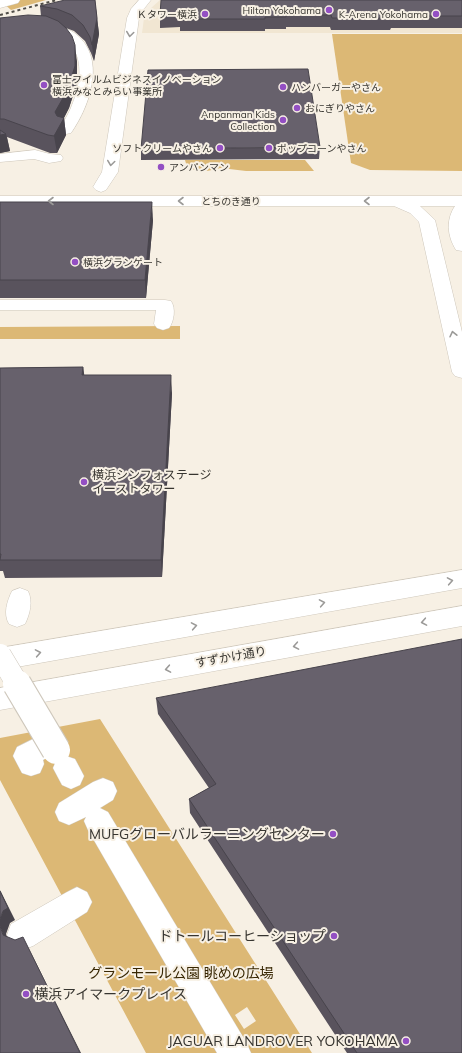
<svg xmlns="http://www.w3.org/2000/svg" width="462" height="1053" font-family="Mulish,'Noto Sans JP',sans-serif">
  <style>
    .built { fill: #f1e6d2 }
    .green { fill: #dcb875; fill-rule: evenodd }
    .lines { fill: none; stroke-linecap: round; stroke-linejoin: round }
    .minor-casing { stroke: #cec7bb; stroke-width: 1 }
    .minor { fill: #fff; fill-rule: evenodd }
    .rail { stroke: #504d47; stroke-width: 2; stroke-dasharray: 3 3; stroke-linecap: butt }
    .minor-bridge-far1-casing { stroke: #cec7bb; stroke-width: 23; stroke-linecap: butt }
    .minor-bridge-casing { stroke: #cec7bb; stroke-width: 30; stroke-linecap: butt }
    .minor-bridge-far1 { stroke: #fff; stroke-width: 22 }
    .minor-bridge { stroke: #fff; stroke-width: 28 }
    .wall { fill: #59535d }
    .shaded-wall { fill: #48444c }
    .building { fill: #67616c; stroke: #48444c }
    .oneway { stroke: #9b9a98 }
    .poi-dot { fill: #934fc3; stroke: #f7f0e4; stroke-width: 1.5 }
    .labels { text-anchor: middle; stroke-width: 4; stroke-linejoin: round; paint-order: stroke }
    .far-poi-label { font-size: 10px; fill: #373530; stroke: #f7f0e4; text-anchor: start }
    .far-street-label { font-size: 10px; fill: #373530; stroke: #f7f0e4 }
    .poi-label { font-size: 12px; fill: #373530; stroke: #f7f0e4; text-anchor: start }
    .street-label { font-size: 12px; fill: #373530; stroke: #f7f0e4 }
    .near-poi-label { font-size: 14px; fill: #373530; stroke: #f7f0e4; text-anchor: end }
    .near-park-label { font-size: 14px; fill: #382703; stroke: #f7f0e4 }
  </style>
  <rect width="100%" height="100%" fill="#f7f0e4"/>
  <path class="built" d="M160,0H462V33H142L144,18L151,8Z"/>
  <g class="green">
    <path d="M0,0H46L11,10Z"/>
    <path d="M332,34H462V171L370,170L351,163Z"/>
    <path d="M185,160H305L314,171H246L221,168L207,171L195,170L187,167Z"/>
    <path d="M180,326V339H0V327Z"/>
    <path d="M100,719L312,1053H146L0,780V738ZM247,1007L256,1021L244,1029L235,1015Z"/>
  </g>
  <g class="lines">
    <g class="minor-casing">
      <g id="minor">
        <path d="M0,0H20L18,3L0,8Z"/>
        <path d="M139,0H151L143,10L139,18L118,172L106,190L101,192L96,190L93,187L102,172L127,18L131,9Z"/>
        <path d="M28,22C43,23 60,24 73,32C108,56 90,106 71,133L66,134L61,133L59,130C63,122 69,114 72,105C84,77 85,41 49,31C33,27 16,31 0,33V25Z"/>
        <path d="M35,150L50,154L61,155L63,158L61,161L49,163L34,159L0,162V154Z"/>
        <path d="M0,196H462V251L456,250C447,236 446,219 455,206H420L435,220L462,332V378L455,376L452,372L419,222L410,213L394,206H0Z"/>
        <path d="M0,300H165L171,301C176,308 174,322 169,328L163,330L157,328L154,324L156,310H0Z"/>
        <path d="M462,570V588L0,670V648Z"/>
        <path d="M20,588L28,591C33,601 30,614 25,624L17,627L9,624C3,614 7,601 12,591Z"/>
        <path d="M462,606V626L0,710V688Z"/>
        <path d="M51,730L60,734L64,742L60,750L43,760L44,764L40,773L31,776L22,773L13,756L17,747Z"/>
        <path d="M66,756L75,759L84,776L80,785L71,789L62,785L53,768L57,759Z"/>
        <path d="M103,778L113,782L117,791L113,800L100,808L108,812L246,1042L251,1053H217L88,830L84,821L86,817L69,825L59,821L55,812L59,803L93,782Z"/>
        <path d="M77,887L87,892L92,902L87,912L33,946L22,950L11,946L7,935L11,924L67,892Z"/>
      </g>
    </g>
    <use href="#minor" class="minor"/>
    <path class="rail" d="M0,15L57,0"/>
    <g class="minor-bridge-far1-casing">
      <path id="minor-bridge-far1" d="M0,655L18,685"/>
    </g>
    <g class="minor-bridge-casing">
      <path id="minor-bridge" d="M17,684L56,750"/>
    </g>
    <use href="#minor-bridge-far1" class="minor-bridge-far1"/>
    <use href="#minor-bridge" class="minor-bridge"/>
  </g>
  <g class="wall">
    <path d="M95,0L99,34L94,61L91,53L85,41L74,31L66,28L77,62V83L69,108L64,118L66,135L57,153H50L7,137L10,151L0,153V18L41,16L40,6Z"/>
    <path d="M462,0V28H391L390,30H331L330,27H286V29H265V31H180V27L160,28V15Z"/>
    <path d="M320,147L319,159L141,160V149Z"/>
    <path d="M0,202L153,220L146,298H0Z"/>
    <path d="M83,367L84,375L172,393L162,577L5,578L3,571H0V368Z"/>
    <path d="M156,698L462,1053H347L190,813L189,799L209,788L158,714Z"/>
  </g>
  <g class="shaded-wall">
    <path d="M97,18L99,34L94,61L92,45Z"/>
    <path d="M75,45L77,62V83L69,108L58,129L64,118L66,135L57,153L54,136L55,112Z"/>
    <path d="M0,134H6L10,151L0,153Z"/>
    <path d="M152,202L153,220L146,298L145,280Z"/>
    <path d="M83,367L86,386L82,375Z"/>
    <path d="M171,375L172,393L162,577L161,560Z"/>
    <path d="M0,890L15,920L10,923L6,934L10,947L3,935L0,926V919L3,911Z"/>
    <path d="M23,937L81,1053H80Z"/>
  </g>
  <g class="building">
    <path d="M65,0H95L97,18L92,45L90,37L83,25L72,15L57,9L40,6Z"/>
    <path d="M161,0H462V16H391L392,18H332L331,15H286V17H265V19H180V15H160Z"/>
    <path d="M28,15L46,16L58,21L66,28L72,36L75,45V66L67,91L55,112L57,116L64,118L54,136L48,135L4,119H0V18Z"/>
    <path d="M308,69L320,147L141,149L148,70Z"/>
    <path d="M0,130L6,134L0,135Z"/>
    <path d="M0,202H152L145,280H0Z"/>
    <path d="M83,367L82,375H171L161,560H0L1,554H0V368Z"/>
    <path d="M462,639V1053H357L189,799L216,784L156,698Z"/>
    <path d="M0,891L8,908L3,911L0,919Z"/>
    <path d="M0,926L3,935L15,940L23,937L80,1053H0Z"/>
  </g>
  <defs><path id="oneway-chevron" d="M-2-3.5L2.5 0L-2 3.5" fill="none" stroke-width="1.6" stroke-linecap="round" stroke-linejoin="round"/></defs>
  <g class="oneway">
    <use href="#oneway-chevron" transform="translate(130 34) rotate(98)"/>
    <use href="#oneway-chevron" transform="translate(111 163) rotate(98)"/>
    <use href="#oneway-chevron" transform="translate(51 201) rotate(-180)"/>
    <use href="#oneway-chevron" transform="translate(181 201) rotate(-180)"/>
    <use href="#oneway-chevron" transform="translate(367 201) rotate(-180)"/>
    <use href="#oneway-chevron" transform="translate(453 334) rotate(-103)"/>
    <use href="#oneway-chevron" transform="translate(450 581) rotate(-10)"/>
    <use href="#oneway-chevron" transform="translate(322 603) rotate(-10)"/>
    <use href="#oneway-chevron" transform="translate(424 622) rotate(170)"/>
    <use href="#oneway-chevron" transform="translate(194 626) rotate(-10)"/>
    <use href="#oneway-chevron" transform="translate(296 646) rotate(170)"/>
    <use href="#oneway-chevron" transform="translate(38 653) rotate(-10)"/>
    <use href="#oneway-chevron" transform="translate(168 669) rotate(170)"/>
  </g>
  <g class="poi-dot">
    <circle cx="329" cy="10" r="4"/>
    <circle cx="205" cy="14" r="4"/>
    <circle cx="436" cy="14" r="4"/>
    <circle cx="44" cy="85" r="4"/>
    <circle cx="283" cy="87" r="4"/>
    <circle cx="297" cy="108" r="4"/>
    <circle cx="283" cy="120" r="4"/>
    <circle cx="220" cy="148" r="4"/>
    <circle cx="269" cy="148" r="4"/>
    <circle cx="161" cy="167" r="4"/>
    <circle cx="75" cy="262" r="4"/>
    <circle cx="84" cy="482" r="4"/>
    <circle cx="333" cy="834" r="4"/>
    <circle cx="334" cy="936" r="4"/>
    <circle cx="26" cy="994" r="4"/>
    <circle cx="406" cy="1041" r="4"/>
  </g>
  <g class="labels">
    <g class="far-poi-label">
      <text x="321" y="14" text-anchor="end">Hilton Yokohama</text>
      <text x="197" y="18" text-anchor="end">Ｋタワー横浜</text>
      <text x="428" y="18" text-anchor="end">K-Arena Yokohama</text>
      <text x="52" y="83">富士フイルムビジネスイノベーション<tspan x="52" dy="12">横浜みなとみらい事業所</tspan></text>
      <text x="291" y="91">ハンバーガーやさん</text>
      <text x="305" y="112">おにぎりやさん</text>
      <text x="275" y="118" text-anchor="end">Anpanman Kids<tspan x="275" dy="12">Collection</tspan></text>
      <text x="212" y="152" text-anchor="end">ソフトクリームやさん</text>
      <text x="277" y="152">ポップコーンやさん</text>
      <text x="169" y="171">アンパンマン</text>
      <text x="83" y="266">横浜グランゲート</text>
    </g>
    <g class="far-street-label">
      <text x="231" y="205">とちのき通り</text>
    </g>
    <g class="poi-label">
      <text x="92" y="479">横浜シンフォステージ<tspan x="92" dy="14">イーストタワー</tspan></text>
    </g>
    <g class="street-label">
      <text transform="translate(231 657) rotate(-10)" y="4">すずかけ通り</text>
    </g>
    <g class="near-poi-label">
      <text x="325" y="839">MUFGグローバルラーニングセンター</text>
      <text x="326" y="941">ドトールコーヒーショップ</text>
      <text x="34" y="999" text-anchor="start">横浜アイマークプレイス</text>
      <text x="398" y="1046">JAGUAR LANDROVER YOKOHAMA</text>
    </g>
    <g class="near-park-label">
      <text x="181" y="978">グランモール公園 眺めの広場</text>
    </g>
  </g>
</svg>
